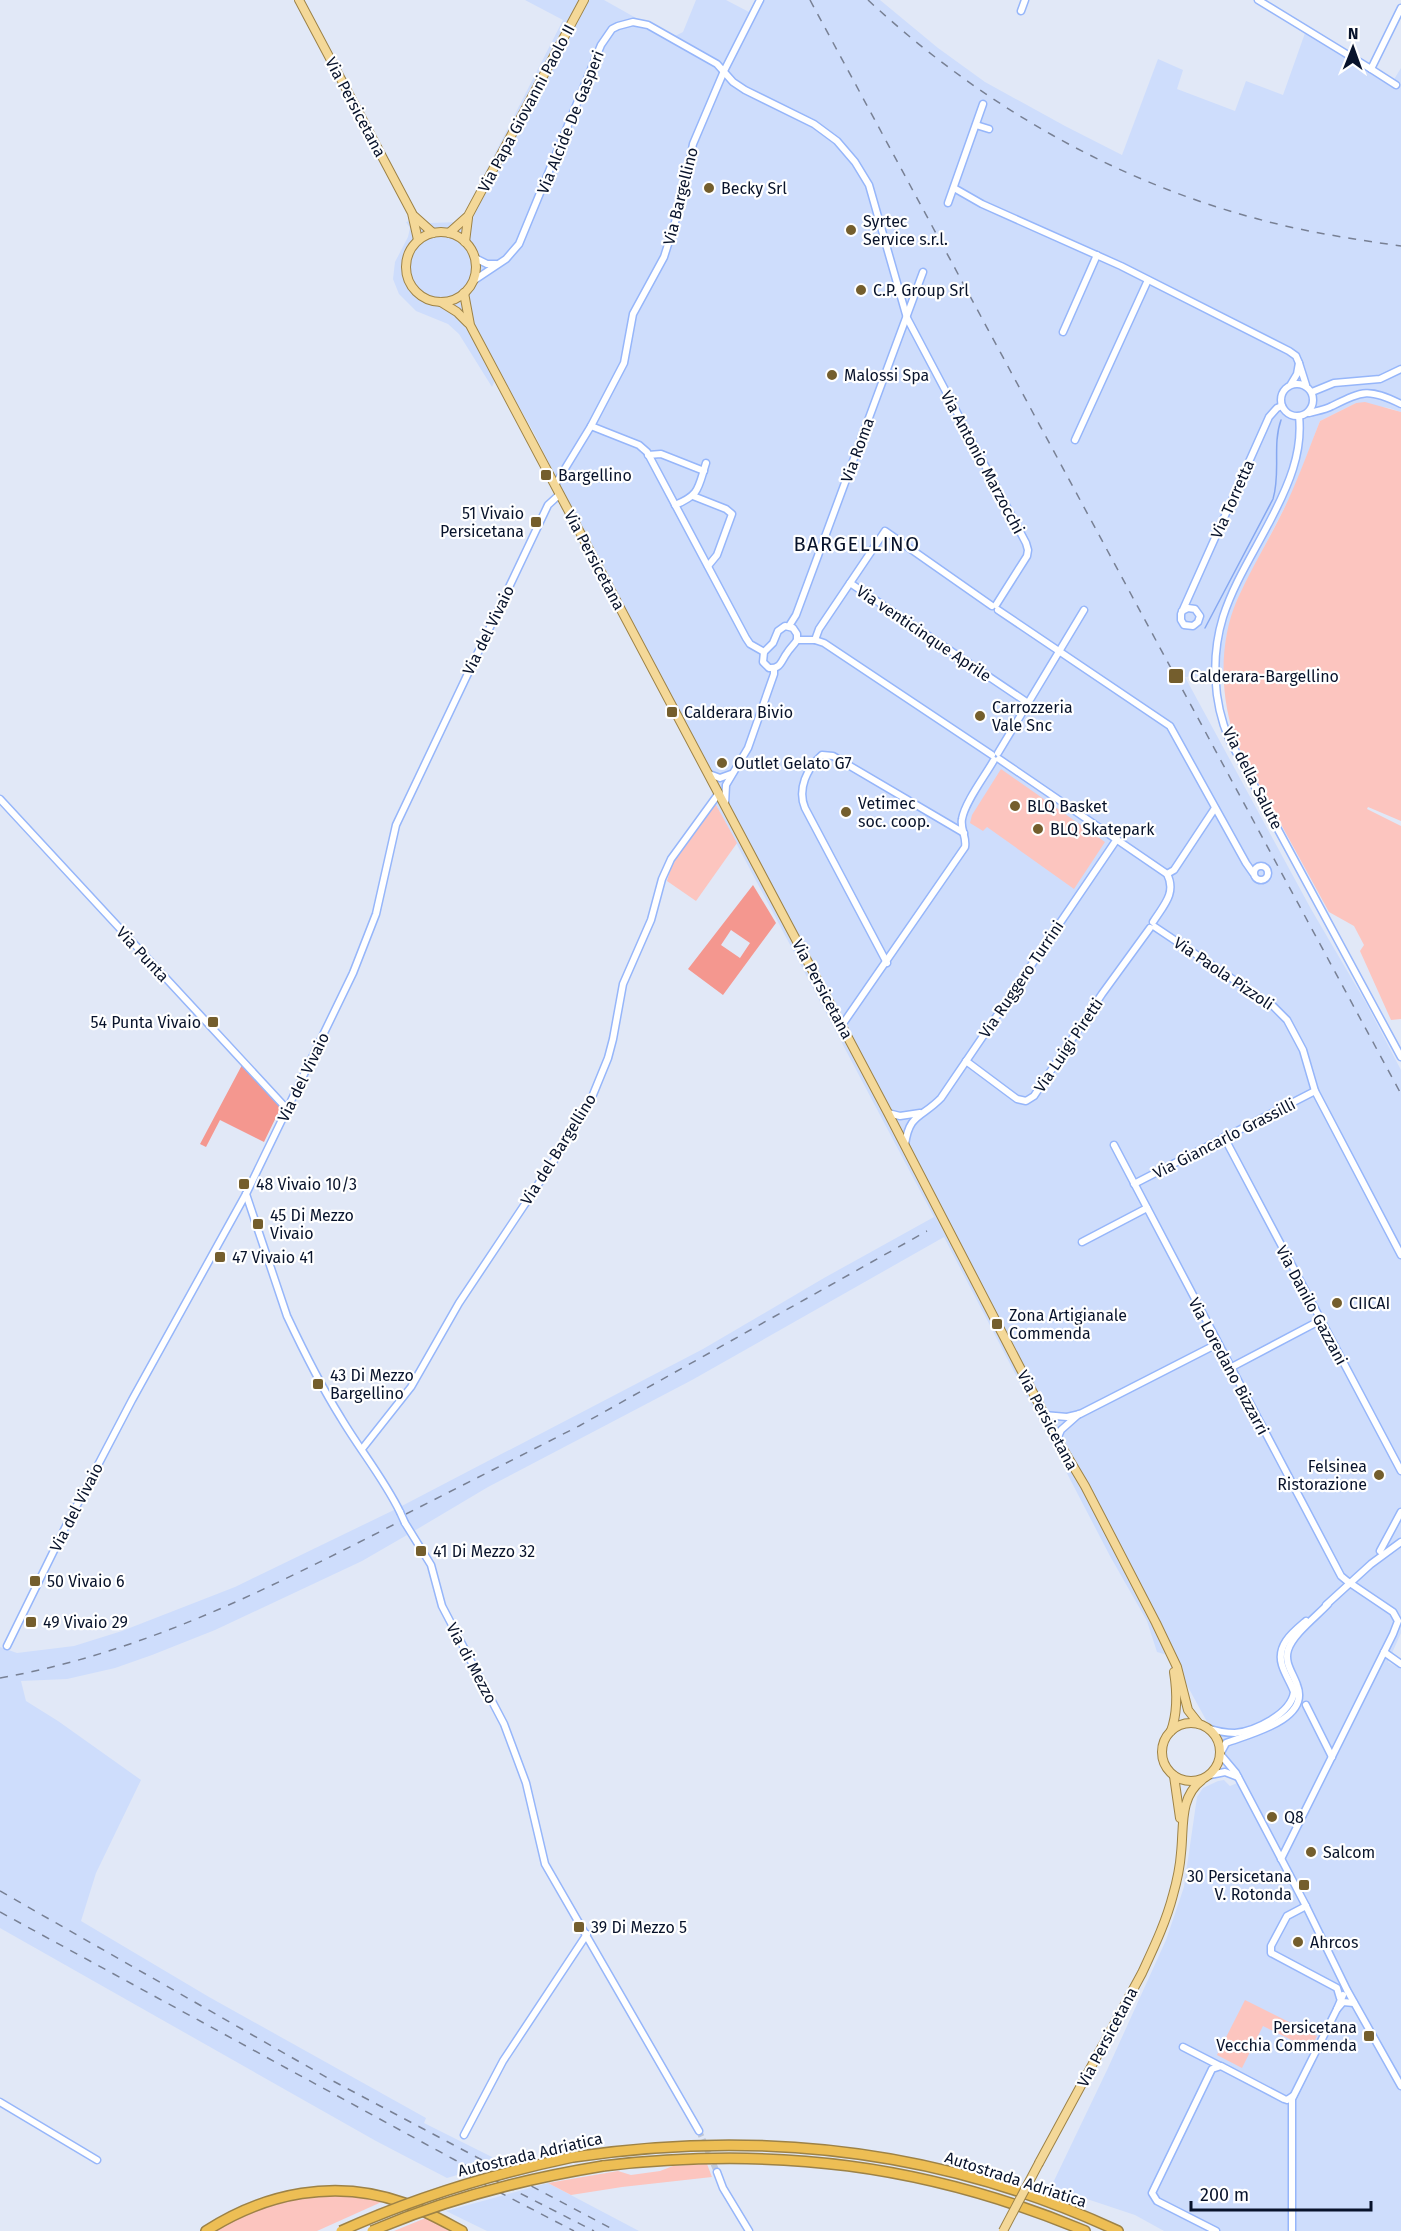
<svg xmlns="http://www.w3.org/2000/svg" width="1401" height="2231" font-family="'Fira Sans',sans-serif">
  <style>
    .built { fill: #ceddfc }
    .green { fill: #fcc5bf }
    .forest { fill: #f4978f; fill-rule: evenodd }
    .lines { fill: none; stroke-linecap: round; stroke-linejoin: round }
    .stream { stroke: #86a8f1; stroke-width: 1.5 }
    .minor-tunnel { stroke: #c0c8d8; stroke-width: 6; stroke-dasharray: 6 3; stroke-linecap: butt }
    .minor-casing { stroke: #96b6fa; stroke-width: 9 }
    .major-casing { stroke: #9d8246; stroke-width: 10 }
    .highway-casing { stroke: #9d8246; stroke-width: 12 }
    .minor { stroke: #fff; stroke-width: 6 }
    .major { stroke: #f4d898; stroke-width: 8 }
    .highway { stroke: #edbe54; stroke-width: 9 }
    .rail { stroke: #788094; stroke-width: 1.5; stroke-dasharray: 8 8; stroke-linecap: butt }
    .minor-bridge-casing { stroke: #96b6fa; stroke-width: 9; stroke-linecap: butt }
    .major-bridge-casing { stroke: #9d8246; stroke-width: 10; stroke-linecap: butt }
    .highway-bridge-casing { stroke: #9d8246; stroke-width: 12; stroke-linecap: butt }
    .minor-bridge { stroke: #fff; stroke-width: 6 }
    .major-bridge { stroke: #f4d898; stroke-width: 8 }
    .highway-bridge { stroke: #edbe54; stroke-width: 9 }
    .poi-dot { fill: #745e2d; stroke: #fff; stroke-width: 2 }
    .labels { text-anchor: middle; stroke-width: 4.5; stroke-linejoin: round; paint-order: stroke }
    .street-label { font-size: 16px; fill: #08132b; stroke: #fff }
    .poi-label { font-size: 16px; fill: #08132b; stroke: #fff; text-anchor: start }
    .quarter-label { font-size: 20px; letter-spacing: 1.5px; fill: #08132b; stroke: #fff }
  </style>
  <rect width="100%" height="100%" fill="#e1e8f7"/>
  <g class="built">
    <path d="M525,0H604L645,23L675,36L683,32L696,0H726L749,12L756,0H880L938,48L985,82L1065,126L1122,155L1158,59L1183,70L1177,89L1235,111L1246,81L1283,95L1305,33L1390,86L1401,68V412L1389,408L1356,403L1320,421L1294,489L1237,600L1226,638L1224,673L1185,677L1311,909L1366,1003L1401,1070V1633L1388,1662L1401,1669V2231H1164L1135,2215L1051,2187L1108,2068L1166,1940L1184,1887L1197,1797L1203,1788L1218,1781L1224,1780L1230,1786L1240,1782L1171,1656L1157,1652L1147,1621L1110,1556L944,1237L692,1380L488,1487L414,1531L408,1521L402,1524L407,1535L362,1561L215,1630L152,1655L115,1668L67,1679L21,1681L26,1701L58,1721L141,1780L96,1873L81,1921L209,1997L426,2118L424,2123L502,2162L447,2178L376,2141L0,1928V1647L17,1653L74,1646L122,1631L235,1587L396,1509L703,1349L824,1278L934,1217L715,803L706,763L598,562L534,433L499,371L492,387L459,334L448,324L416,311L399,294L393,279L395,262L408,237L410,228L406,222L416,219L430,223L460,222L563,20Z"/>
    <path d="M548,2183L639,2231H487L446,2211Z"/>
  </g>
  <g class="green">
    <path d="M1365,402L1401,412V821L1368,807L1367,809L1401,826V1019L1391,1020L1360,951L1364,945L1354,926L1329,912L1237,744C1220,700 1218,644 1237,600C1254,562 1277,527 1293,489C1303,466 1311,443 1320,421L1356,403Z"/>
    <path d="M1001,769L1105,842L1074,889L987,827L983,831L970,823L972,815Z"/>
    <path d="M715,803L737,843L696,901L667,881L673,861Z"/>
    <path d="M1245,2000L1317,2036L1310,2049L1263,2026L1242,2068L1217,2055Z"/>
    <path d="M707,2164L712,2177L622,2187L571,2195L548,2183L618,2171L631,2175L660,2171L673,2166Z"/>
    <path d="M340,2193L386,2200L317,2231H213L257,2207L293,2197Z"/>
    <path d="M428,2217L455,2231H394Z"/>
  </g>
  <g class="forest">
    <path d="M753,885L776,923L723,995L688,969ZM731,930L750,943L740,958L721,945Z"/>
    <path d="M242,1065L281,1107L264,1142L220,1120L206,1147L200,1144Z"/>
  </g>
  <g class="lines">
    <path class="stream" d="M1205,628L1273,499C1281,473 1272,445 1281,420"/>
    <path class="minor-tunnel" d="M699,2131L717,2172"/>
    <g class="minor-casing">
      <g id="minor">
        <path d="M1258,0L1371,69L1401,8"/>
        <path d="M1021,11L1025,0"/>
        <path d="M1371,69L1396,85"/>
        <path d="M976,125L989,129"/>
        <path d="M954,188L982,204L1121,266L1289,351L1296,356L1299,363"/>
        <path d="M948,203L983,104"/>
        <path d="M475,258L487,264H496"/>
        <path d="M473,281L506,259L519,244L601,45L612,29L618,26L633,22L648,25L717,64L733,82L745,90L814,124L837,141L855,162L869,185L907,318L1026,543L1028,550L1027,556L996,605"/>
        <path d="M1063,332L1097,255"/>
        <circle cx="1297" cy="400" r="16"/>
        <path d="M1291,384L1297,374L1299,363L1306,385"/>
        <path d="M1312,392L1334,383L1380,379L1401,369"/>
        <path d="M1309,413C1316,411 1325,410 1332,406C1363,391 1368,388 1401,404"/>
        <path d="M1299,416C1303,453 1288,486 1272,517C1256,549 1234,582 1223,617C1211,656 1213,702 1229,739L1401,1057"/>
        <path d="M591,426L639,445L647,452L746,638L750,644L764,652"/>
        <path d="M1075,440L1148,280"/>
        <path d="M648,455L661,454L704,471"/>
        <path d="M555,485L591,426L624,363L633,314L664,257L682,200L693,144L724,71L760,0"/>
        <path d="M693,496L726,509L732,514L717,555L708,566"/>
        <path d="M675,505C700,495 698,488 706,463"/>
        <path d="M850,583L1028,703"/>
        <path d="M992,606L885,531L819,629L815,640L824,643L992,755"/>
        <path d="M998,610L1170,726L1246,863L1253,873"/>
        <path d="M1182,611L1188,608L1195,609L1200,616L1198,622L1193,626L1184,625L1181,620V614L1269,417L1277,408L1282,406"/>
        <path d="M785,626L793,628L797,634V640C794,645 790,648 787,653C781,661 781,669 769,668L763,662L764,652L773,643L778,631Z"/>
        <path d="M789,626L796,615L923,272"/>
        <path d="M797,640H815"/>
        <path d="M998,753L1084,610"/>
        <path d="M999,759L1167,874C1177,893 1163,906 1153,922"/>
        <path d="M709,774L720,778L731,774"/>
        <path d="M0,799L287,1109"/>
        <path d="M725,804L726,785L748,748L774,674V669"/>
        <circle cx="1261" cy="873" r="7"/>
        <path d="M1167,874L1174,870L1215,808"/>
        <path d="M1155,927L1273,1006L1287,1020L1303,1050L1315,1091L1401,1255"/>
        <path d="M887,963L805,808C797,789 807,768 822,755L833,756L964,833"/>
        <path d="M842,1025L965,847C967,837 960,829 962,819C965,802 985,776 994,760"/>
        <path d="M966,1061L1017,1099L1026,1101L1034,1096L1102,994L1150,928"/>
        <path d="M888,1113L900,1116L920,1113"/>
        <path d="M1224,1137L1401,1471"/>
        <path d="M905,1145C909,1113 922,1118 941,1098L1117,839"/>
        <path d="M1114,1145L1341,1576L1347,1581L1393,1612L1398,1621L1393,1634L1281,1859"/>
        <path d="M1134,1184L1315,1091"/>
        <path d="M246,1194L287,1316C303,1350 321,1386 341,1418C360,1450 384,1479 400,1512"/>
        <path d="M1082,1242L1147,1208"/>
        <path d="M1230,1368L1321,1320"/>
        <path d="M1044,1415L1067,1417L1080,1414L1217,1344"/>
        <path d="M1057,1439L1061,1430L1079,1414"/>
        <path d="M362,1449L411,1387L459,1303L567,1141L590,1102L608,1058L613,1039L623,984L651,920L662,879L671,859L719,793"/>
        <path d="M405,1523L431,1565L442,1606L504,1724L526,1783L545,1864L699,2131"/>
        <path d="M1380,1551L1401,1512"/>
        <path d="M1328,1604C1317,1616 1293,1634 1288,1650C1284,1663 1293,1673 1297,1685C1311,1720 1249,1734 1226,1743L1220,1754L1236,1773L1306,1906L1347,1990L1401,2086"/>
        <path d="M1326,1605L1371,1564L1401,1542"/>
        <path d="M7,1646L65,1528L132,1400L246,1194L353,973L376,914L396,825L548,505L560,494"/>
        <path d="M1384,1652L1401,1664"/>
        <path d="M1306,1705L1332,1757"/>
        <path d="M1207,1728C1216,1731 1225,1733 1235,1733C1255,1731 1291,1714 1294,1692C1291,1683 1285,1675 1282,1665C1276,1645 1293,1632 1306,1621"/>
        <path d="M1210,1775L1225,1772L1238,1777"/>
        <path d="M1306,1906L1287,1916L1271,1946V1953L1337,1988L1340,1998"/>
        <path d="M1343,1995L1337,2009L1343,2002L1354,2003"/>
        <path d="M1183,2047L1220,2066"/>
        <path d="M0,2102L97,2160"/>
        <path d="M464,2135L503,2061L587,1934"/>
        <path d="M717,2172L723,2188L749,2231"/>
        <path d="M1216,2231L1157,2201L1152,2193L1212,2069L1221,2066L1284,2099L1287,2100L1293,2096"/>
        <path d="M1292,2231V2099L1337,2009"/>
      </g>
    </g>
    <g class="major-casing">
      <g id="major">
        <path d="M299,0L412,213L418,240"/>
        <path d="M414,216L433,233"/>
        <circle cx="441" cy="267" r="35"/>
        <path d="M449,233L468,216L584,0"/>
        <path d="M465,242L468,218"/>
        <path d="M464,293L470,325L888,1113L1057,1439L1085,1486L1156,1623L1177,1667L1188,1710L1199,1724"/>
        <path d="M441,302L457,312L468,323"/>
        <circle cx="1191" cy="1752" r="29"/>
        <path d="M1171,1731C1178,1712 1177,1691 1174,1672"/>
        <path d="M1174,1776L1180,1818"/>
        <path d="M1039,2163L1142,1973C1154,1947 1166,1922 1173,1895C1177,1881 1180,1867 1181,1853C1184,1827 1179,1797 1202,1780"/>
      </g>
    </g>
    <g class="highway-casing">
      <g id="highway">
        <path d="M573,2157C761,2129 945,2150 1118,2231"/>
        <path d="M603,2166C773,2146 926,2164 1085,2231"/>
        <path d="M206,2231C265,2193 336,2178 404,2203C424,2210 443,2221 462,2231"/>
      </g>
    </g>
    <use href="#minor" class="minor"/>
    <use href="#major" class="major"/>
    <use href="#highway" class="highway"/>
    <g class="rail">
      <path d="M810,0L1401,1094"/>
      <path d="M868,0C979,103 1111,180 1258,219C1305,232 1353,239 1401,246"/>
      <path d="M406,1514L579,1426L927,1231"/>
      <path d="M0,1678C146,1652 269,1588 399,1522"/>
      <path d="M0,1891L333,2081L616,2231"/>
      <path d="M0,1912L455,2160L594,2231"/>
      <path d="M470,2177L574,2231"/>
    </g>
    <g class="minor-bridge-casing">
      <path id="minor-bridge" d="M400,1512L405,1523"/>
    </g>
    <g class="major-bridge-casing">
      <path id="major-bridge" d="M1003,2231L1039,2163"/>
    </g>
    <g class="highway-bridge-casing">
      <g id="highway-bridge">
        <path d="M341,2231C416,2197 492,2174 573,2157"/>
        <path d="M372,2231C446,2199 523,2179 603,2166"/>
      </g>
    </g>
    <use href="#minor-bridge" class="minor-bridge"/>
    <use href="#major-bridge" class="major-bridge"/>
    <use href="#highway-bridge" class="highway-bridge"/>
  </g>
  <g class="poi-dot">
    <circle cx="709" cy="188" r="6"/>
    <circle cx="851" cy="230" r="6"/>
    <circle cx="861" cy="290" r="6"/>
    <circle cx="832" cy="375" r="6"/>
    <rect x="540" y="469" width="12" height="12" rx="3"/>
    <rect x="530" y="516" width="12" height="12" rx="3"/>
    <rect x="1168" y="668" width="16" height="16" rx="3"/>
    <rect x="666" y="706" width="12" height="12" rx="3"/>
    <circle cx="980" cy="716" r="6"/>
    <circle cx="722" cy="763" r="6"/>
    <circle cx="1015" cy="806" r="6"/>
    <circle cx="846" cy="812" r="6"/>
    <circle cx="1038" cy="829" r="6"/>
    <rect x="207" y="1016" width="12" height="12" rx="3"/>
    <rect x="238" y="1178" width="12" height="12" rx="3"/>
    <rect x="252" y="1218" width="12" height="12" rx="3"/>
    <rect x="214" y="1251" width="12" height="12" rx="3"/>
    <circle cx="1337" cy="1303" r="6"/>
    <rect x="991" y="1318" width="12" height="12" rx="3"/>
    <rect x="312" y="1378" width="12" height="12" rx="3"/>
    <circle cx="1379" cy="1475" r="6"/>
    <rect x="415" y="1545" width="12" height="12" rx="3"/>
    <rect x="29" y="1575" width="12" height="12" rx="3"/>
    <rect x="25" y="1616" width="12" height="12" rx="3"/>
    <circle cx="1272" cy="1817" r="6"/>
    <circle cx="1311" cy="1852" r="6"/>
    <rect x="1298" y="1879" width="12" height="12" rx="3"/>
    <rect x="573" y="1921" width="12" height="12" rx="3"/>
    <circle cx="1298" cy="1942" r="6"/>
    <rect x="1363" y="2030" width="12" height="12" rx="3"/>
  </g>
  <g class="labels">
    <g class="street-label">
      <text transform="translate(356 107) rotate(62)" y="6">Via Persicetana</text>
      <text transform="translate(526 108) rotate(-62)" y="6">Via Papa Giovanni Paolo II</text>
      <text transform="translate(570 122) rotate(-68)" y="6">Via Alcide De Gasperi</text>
      <text transform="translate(680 196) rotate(-76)" y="6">Via Bargellino</text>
      <text transform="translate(857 450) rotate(-70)" y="6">Via Roma</text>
      <text transform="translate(983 462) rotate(62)" y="6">Via Antonio Marzocchi</text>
      <text transform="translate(1232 499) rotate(-66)" y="6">Via Torretta</text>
      <text transform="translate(595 560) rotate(62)" y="6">Via Persicetana</text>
      <text transform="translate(488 630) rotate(-64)" y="6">Via del Vivaio</text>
      <text transform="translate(924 633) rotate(34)" y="6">Via venticinque Aprile</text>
      <text transform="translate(1253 778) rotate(63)" y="6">Via della Salute</text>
      <text transform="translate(143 954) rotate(47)" y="6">Via Punta</text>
      <text transform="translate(1224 973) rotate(34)" y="6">Via Paola Pizzoli</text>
      <text transform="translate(1021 979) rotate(-56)" y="6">Via Ruggero Turrini</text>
      <text transform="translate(823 989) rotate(62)" y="6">Via Persicetana</text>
      <text transform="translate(1068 1045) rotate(-56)" y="6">Via Luigi Piretti</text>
      <text transform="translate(303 1077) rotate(-64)" y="6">Via del Vivaio</text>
      <text transform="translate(1224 1138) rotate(-27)" y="6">Via Giancarlo Grassilli</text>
      <text transform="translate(558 1149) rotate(-58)" y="6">Via del Bargellino</text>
      <text transform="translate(1312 1305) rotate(62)" y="6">Via Danilo Gazzani</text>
      <text transform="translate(1229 1366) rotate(62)" y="6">Via Loredano Bizzarri</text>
      <text transform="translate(1048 1420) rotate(62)" y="6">Via Persicetana</text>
      <text transform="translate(76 1507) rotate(-63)" y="6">Via del Vivaio</text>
      <text transform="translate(472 1663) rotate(62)" y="6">Via di Mezzo</text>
      <text transform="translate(1107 2037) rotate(-62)" y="6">Via Persicetana</text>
      <text transform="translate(530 2154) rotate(-13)" y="6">Autostrada Adriatica</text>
      <text transform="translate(1016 2179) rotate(18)" y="6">Autostrada Adriatica</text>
    </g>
    <g class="poi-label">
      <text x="721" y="194">Becky Srl</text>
      <text x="863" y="227">Syrtec<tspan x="863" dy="18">Service s.r.l.</tspan></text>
      <text x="873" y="296">C.P. Group Srl</text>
      <text x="844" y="381">Malossi Spa</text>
      <text x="558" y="481">Bargellino</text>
      <text x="524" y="519" text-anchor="end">51 Vivaio<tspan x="524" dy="18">Persicetana</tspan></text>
      <text x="1190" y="682">Calderara-Bargellino</text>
      <text x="992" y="713">Carrozzeria<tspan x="992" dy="18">Vale Snc</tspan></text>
      <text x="684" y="718">Calderara Bivio</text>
      <text x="734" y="769">Outlet Gelato G7</text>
      <text x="858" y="809">Vetimec<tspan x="858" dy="18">soc. coop.</tspan></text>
      <text x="1027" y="812">BLQ Basket</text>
      <text x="1050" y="835">BLQ Skatepark</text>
      <text x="201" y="1028" text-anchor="end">54 Punta Vivaio</text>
      <text x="256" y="1190">48 Vivaio 10/3</text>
      <text x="270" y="1221">45 Di Mezzo<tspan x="270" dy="18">Vivaio</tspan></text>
      <text x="232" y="1263">47 Vivaio 41</text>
      <text x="1349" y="1309">CIICAI</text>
      <text x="1009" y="1321">Zona Artigianale<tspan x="1009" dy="18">Commenda</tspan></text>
      <text x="330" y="1381">43 Di Mezzo<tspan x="330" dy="18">Bargellino</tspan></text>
      <text x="1367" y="1472" text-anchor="end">Felsinea<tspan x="1367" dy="18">Ristorazione</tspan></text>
      <text x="433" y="1557">41 Di Mezzo 32</text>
      <text x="47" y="1587">50 Vivaio 6</text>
      <text x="43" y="1628">49 Vivaio 29</text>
      <text x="1284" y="1823">Q8</text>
      <text x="1323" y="1858">Salcom</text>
      <text x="1292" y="1882" text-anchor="end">30 Persicetana<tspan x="1292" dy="18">V. Rotonda</tspan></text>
      <text x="591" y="1933">39 Di Mezzo 5</text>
      <text x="1310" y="1948">Ahrcos</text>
      <text x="1357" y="2033" text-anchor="end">Persicetana<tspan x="1357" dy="18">Vecchia Commenda</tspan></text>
    </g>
    <g class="quarter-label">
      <text x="857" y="551">BARGELLINO</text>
    </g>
  </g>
  <g transform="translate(1353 48) rotate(1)" stroke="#ffffff" stroke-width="4.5" paint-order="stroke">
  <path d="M0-4.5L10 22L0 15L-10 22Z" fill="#08132b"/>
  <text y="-9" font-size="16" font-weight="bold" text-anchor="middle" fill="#08132b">N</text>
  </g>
  <path d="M1191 2201v9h180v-9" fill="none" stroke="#08132b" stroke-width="3"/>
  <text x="1200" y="2201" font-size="18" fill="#08132b" stroke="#ffffff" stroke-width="4.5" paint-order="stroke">200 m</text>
</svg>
